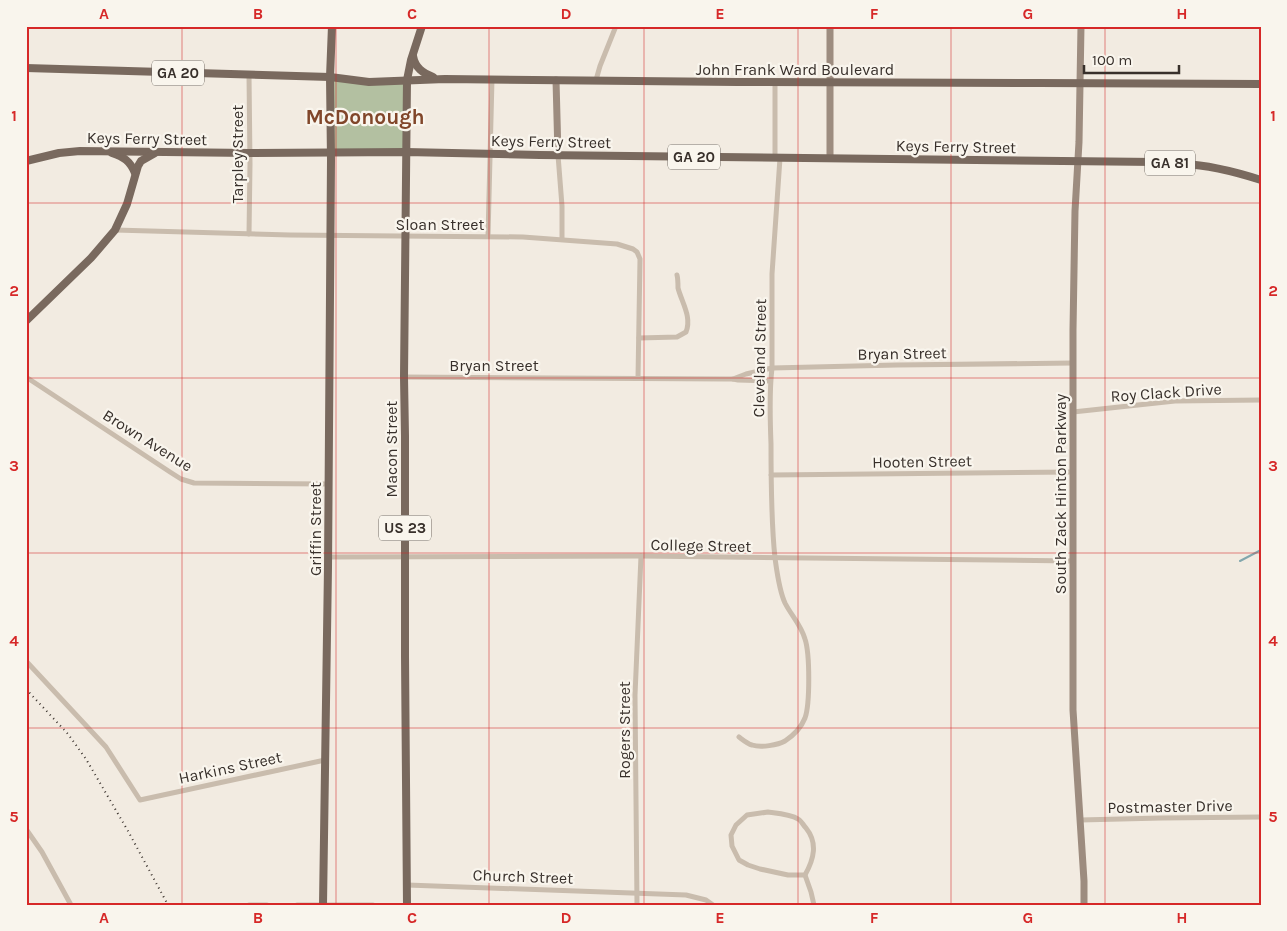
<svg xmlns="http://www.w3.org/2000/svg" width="1287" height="931" font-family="Karla,sans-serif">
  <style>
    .green { fill: #b3c0a1 }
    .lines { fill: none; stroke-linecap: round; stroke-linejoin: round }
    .stream { stroke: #82a7ad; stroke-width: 2 }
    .street { stroke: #c9bcad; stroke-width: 5 }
    .secondary { stroke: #9d8c7f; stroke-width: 7 }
    .primary { stroke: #79695e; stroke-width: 8 }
    .rail { stroke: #38302b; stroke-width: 2; stroke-dasharray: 1 4; stroke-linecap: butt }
    .grid { fill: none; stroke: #d62828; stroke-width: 1; stroke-opacity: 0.55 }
    .labels { text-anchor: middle; stroke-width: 4.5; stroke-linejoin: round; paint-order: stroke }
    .shield { fill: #f9f5ed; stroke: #726b65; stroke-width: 1 }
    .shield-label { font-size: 15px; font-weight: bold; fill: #38302b }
    .street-label { font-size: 16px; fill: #38302b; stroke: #f9f5ed }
    .district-label { font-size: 21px; font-weight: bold; fill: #81462a; stroke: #f9f5ed }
    .neatline { fill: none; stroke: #d62828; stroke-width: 2 }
    .grid-label { font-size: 16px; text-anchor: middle; font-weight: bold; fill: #d62828 }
  </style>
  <rect width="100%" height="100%" fill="#f2ebe1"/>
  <path class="green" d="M330,77L407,80L406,152L331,153Z"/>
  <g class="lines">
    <path class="stream" d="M1240,561L1261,550"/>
    <g class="street">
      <path d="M249,75L250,164L249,234"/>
      <path d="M596,80L600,66L616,26"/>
      <path d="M558,155L562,206V239"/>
      <path d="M775,158V83"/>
      <path d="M115,230L290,235L523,237L617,244L633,249L637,252L640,259L638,378"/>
      <path d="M488,236L492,79"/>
      <path d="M639,338L677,337L686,332C692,317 682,303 678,288C678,284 678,279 677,275"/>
      <path d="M26,377L170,472L181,479L194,483L329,484"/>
      <path d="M404,377L726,379H733L746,374L772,368L897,365L1073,363"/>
      <path d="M733,379L738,380L770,381"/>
      <path d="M1073,412L1175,401L1261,400"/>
      <path d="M771,475L1073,472"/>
      <path d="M328,557L641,556L1073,561"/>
      <path d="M26,661L106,747L140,800L325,760"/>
      <path d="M739,737C743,740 748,744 752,745C761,748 778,745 785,741C794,735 801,728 805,718C810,704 810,654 805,639C801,625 791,615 785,603C779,590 777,572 775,558C771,521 771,482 771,444C770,419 769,393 772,368V274L780,158"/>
      <path d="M768,812C776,813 791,814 798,819C801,820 803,825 806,828C818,843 814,859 805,875H788L760,869L748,865L739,860L732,846L731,835L736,825L747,815Z"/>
      <path d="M1080,820L1162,818L1261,817"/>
      <path d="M26,829L42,852L71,905"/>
      <path d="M805,875L811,892L814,905"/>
      <path d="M407,885L686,895L706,900L713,905"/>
      <path d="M249,905H267"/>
      <path d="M297,905H373"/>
      <path d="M637,905L635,695L641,556"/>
    </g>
    <g class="secondary">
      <path d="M830,26V158"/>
      <path d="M1081,26L1079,142L1075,211L1073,330V710L1084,881V905"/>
      <path d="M556,80L558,155"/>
    </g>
    <g class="primary">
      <path d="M413,56C415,68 423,73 433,77"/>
      <path d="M26,68L330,77L369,82L445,79L737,82L1039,83L1261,84"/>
      <path d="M112,153C124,157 130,161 135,173"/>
      <path d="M26,161L59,153L80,151L250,153L406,152L540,155L1156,162C1165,163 1174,163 1183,164C1210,165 1236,172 1261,180"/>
      <path d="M26,321L91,258L115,230L127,204L138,166L141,161L155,153"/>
      <path d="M323,905L328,567L331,160L330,77L332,26"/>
      <path d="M407,905L405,656V436L404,377L407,80L411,60L422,26"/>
    </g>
    <path class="rail" d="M26,689L68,734L86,759L128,831L168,905"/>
  </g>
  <path class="grid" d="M182,26V905M336,26V905M489,26V905M644,26V905M798,26V905M951,26V905M1105,26V905M26,203H1261M26,378H1261M26,553H1261M26,728H1261"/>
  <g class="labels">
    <g class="shield">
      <rect x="152" y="60.5" width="52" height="25" rx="4"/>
      <rect x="668" y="144.5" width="52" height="25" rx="4"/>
      <rect x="1145" y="150.5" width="50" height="25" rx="4"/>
      <rect x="379" y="515.5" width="52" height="25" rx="4"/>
    </g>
    <g class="shield-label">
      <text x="178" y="78">GA 20</text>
      <text x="694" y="162">GA 20</text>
      <text x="1170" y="168">GA 81</text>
      <text x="405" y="533">US 23</text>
    </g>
    <g class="street-label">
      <text x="795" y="75">John Frank Ward Boulevard</text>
      <text transform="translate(147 138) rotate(1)" y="6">Keys Ferry Street</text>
      <text transform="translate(551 141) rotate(1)" y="6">Keys Ferry Street</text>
      <text transform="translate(956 146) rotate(1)" y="6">Keys Ferry Street</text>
      <text transform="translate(237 154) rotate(-90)" y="6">Tarpley Street</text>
      <text x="440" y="230">Sloan Street</text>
      <text transform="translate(902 353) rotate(-1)" y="6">Bryan Street</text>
      <text transform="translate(759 358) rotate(-89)" y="6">Cleveland Street</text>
      <text x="494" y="371">Bryan Street</text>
      <text transform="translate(1166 392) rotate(-4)" y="6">Roy Clack Drive</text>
      <text transform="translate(148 440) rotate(32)" y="6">Brown Avenue</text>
      <text transform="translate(391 449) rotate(-90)" y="6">Macon Street</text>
      <text transform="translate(922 461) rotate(-1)" y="6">Hooten Street</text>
      <text transform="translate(1060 494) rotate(-90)" y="6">South Zack Hinton Parkway</text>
      <text transform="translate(315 529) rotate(-90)" y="6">Griffin Street</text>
      <text transform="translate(701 545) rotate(1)" y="6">College Street</text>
      <text transform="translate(624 730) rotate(-90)" y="6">Rogers Street</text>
      <text transform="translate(230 767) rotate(-12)" y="6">Harkins Street</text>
      <text transform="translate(1170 806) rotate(-1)" y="6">Postmaster Drive</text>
      <text transform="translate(523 876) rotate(2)" y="6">Church Street</text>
    </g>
    <g class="district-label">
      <text x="365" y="124">McDonough</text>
    </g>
  </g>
  <rect width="1287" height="931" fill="none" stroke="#f9f5ed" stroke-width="55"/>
  <path d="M1084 65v8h95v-8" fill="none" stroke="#38302b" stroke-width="2.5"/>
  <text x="1092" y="65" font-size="15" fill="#38302b" stroke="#f9f5ed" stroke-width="4" paint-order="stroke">100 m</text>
  <rect x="28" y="28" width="1232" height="876" class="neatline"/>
  <g class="grid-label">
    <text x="104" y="19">A</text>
    <text x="258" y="19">B</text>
    <text x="412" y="19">C</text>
    <text x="566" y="19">D</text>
    <text x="720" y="19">E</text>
    <text x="874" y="19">F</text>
    <text x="1028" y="19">G</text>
    <text x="1182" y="19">H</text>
    <text x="14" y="121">1</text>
    <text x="1273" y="121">1</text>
    <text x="14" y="296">2</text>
    <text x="1273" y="296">2</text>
    <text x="14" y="471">3</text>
    <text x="1273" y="471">3</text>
    <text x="14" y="646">4</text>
    <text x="1273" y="646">4</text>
    <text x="14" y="822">5</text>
    <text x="1273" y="822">5</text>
    <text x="104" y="923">A</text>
    <text x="258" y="923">B</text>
    <text x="412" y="923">C</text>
    <text x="566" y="923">D</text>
    <text x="720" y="923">E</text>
    <text x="874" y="923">F</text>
    <text x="1028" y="923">G</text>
    <text x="1182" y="923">H</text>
  </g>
</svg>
